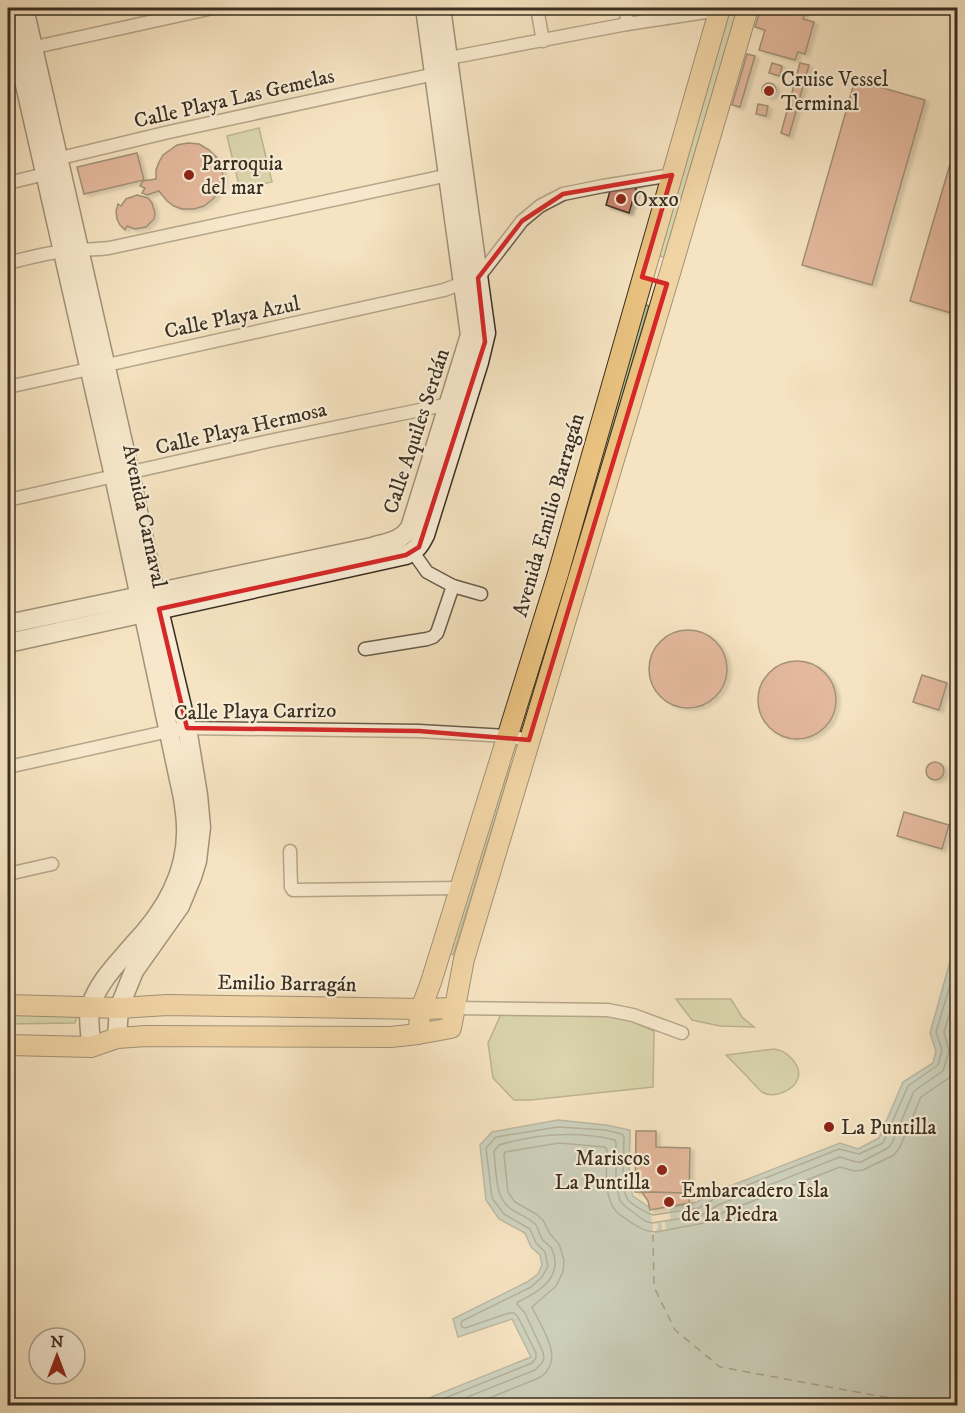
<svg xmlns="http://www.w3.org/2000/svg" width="965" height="1413" font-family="'IM FELL DW Pica',serif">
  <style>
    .green { fill: #b8c496; stroke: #797a5c; stroke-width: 1.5 }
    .water { fill: #9ebdba; stroke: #76847d; stroke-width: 1.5 }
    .pier { fill: #f5e3c1 }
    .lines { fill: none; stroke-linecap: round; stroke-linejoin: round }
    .shore { stroke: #6c766e; stroke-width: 1.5 }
    .ferry { stroke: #535247; stroke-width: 1.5; stroke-dasharray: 8 6; stroke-linecap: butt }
    .building { fill: #cc8370; stroke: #3a2f21; stroke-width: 1.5; filter: url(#shadow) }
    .street-casing { stroke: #695c49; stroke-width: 15 }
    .secondary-casing { stroke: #3a2f21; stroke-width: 21 }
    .primary-casing { stroke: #3a2f21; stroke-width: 22 }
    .street { stroke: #f8edd7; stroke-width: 12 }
    .secondary { stroke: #f8edd7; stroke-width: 18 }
    .primary { stroke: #eac280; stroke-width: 20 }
    .marked { fill: none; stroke: #d62828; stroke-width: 4.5; stroke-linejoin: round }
    .poi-dot { fill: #8f2418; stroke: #f8edd7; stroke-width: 2 }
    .labels { text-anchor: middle; stroke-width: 4.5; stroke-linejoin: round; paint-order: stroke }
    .poi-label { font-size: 21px; fill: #3a2f21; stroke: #f8edd7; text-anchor: start }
    .street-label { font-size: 21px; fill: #3a2f21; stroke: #f8edd7 }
  </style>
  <defs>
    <filter id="shadow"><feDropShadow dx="4" dy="2.5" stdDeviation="1.5" flood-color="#0004"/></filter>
  </defs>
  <rect width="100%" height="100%" fill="#f5e3c1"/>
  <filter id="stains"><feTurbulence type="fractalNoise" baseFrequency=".00333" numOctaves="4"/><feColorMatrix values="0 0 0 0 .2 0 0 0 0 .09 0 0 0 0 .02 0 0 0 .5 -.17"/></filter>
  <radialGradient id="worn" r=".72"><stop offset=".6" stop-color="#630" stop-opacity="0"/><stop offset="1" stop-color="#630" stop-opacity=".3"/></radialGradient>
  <g class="green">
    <path d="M728,8H738L664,257L656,255Z"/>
    <path d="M259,128L272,182L240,189L227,136Z"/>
    <path d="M640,303L649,306L540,673H533Z"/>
    <path d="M503,764L511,767L453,955L446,951Z"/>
    <path d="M676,999H731L742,1017L754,1027L720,1026L692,1020Z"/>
    <path d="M8,1009L77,1016L75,1023L8,1024Z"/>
    <path d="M502,1012L614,1014L654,1031L653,1087L531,1100H514L493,1078L488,1043Z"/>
    <path d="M774,1049C786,1050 802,1065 798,1078C794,1091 773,1099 762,1092C759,1090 755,1085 752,1082C744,1073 735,1064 726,1055Z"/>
  </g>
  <path class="water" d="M957,937V1405L409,1406L531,1357L512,1319L458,1337L453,1319L527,1282L538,1274L542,1265L540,1255L531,1247L525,1233L499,1219L486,1200L480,1145L492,1132L558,1120L606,1125L630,1130L629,1184L633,1196L653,1210L697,1202L712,1193L840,1143L858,1149L879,1138L903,1082L933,1063L936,1051L930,1033Z"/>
  <path class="pier" d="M669,1206L671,1220L665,1222L666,1231L663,1232L661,1222L657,1223L658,1227L654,1235L651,1234L653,1228L650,1210Z"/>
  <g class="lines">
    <g class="shore">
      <path d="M425,1406L532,1363L536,1358V1353L518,1317L514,1313H509L465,1328L462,1327L461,1324L462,1321L531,1287L542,1277L548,1266L545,1252L536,1243L530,1229L504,1214L492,1198L486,1148L496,1137L558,1127L605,1130L622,1134L624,1137C624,1151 620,1189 628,1200C632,1205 647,1213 653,1215L699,1208L715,1198L839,1149L859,1154L883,1143L908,1086L938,1065L942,1050L936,1032L958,959"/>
      <path d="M445,1406L535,1370L542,1363L544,1358L543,1352L525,1313L517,1304L518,1302C539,1292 564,1277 552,1249C550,1245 545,1243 542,1239C539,1234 539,1227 534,1223C521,1212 510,1214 501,1197C496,1188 495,1162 494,1151L499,1145C536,1134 577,1131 615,1140L616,1143V1184L620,1201L626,1207L645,1221L652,1223L702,1215L718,1205L840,1157L856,1162H861L888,1148L892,1143L914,1091L943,1071L949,1051L944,1032L958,986"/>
      <path d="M470,1406L541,1377C566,1358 541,1328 532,1307L556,1286L563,1272L564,1260L559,1244L550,1234L543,1220L536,1214L515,1202L508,1192L504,1155L505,1152L559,1143L605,1147L607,1150C607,1169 603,1194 615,1210C619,1215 625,1218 630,1222C639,1227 645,1232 656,1232L704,1223L722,1213L840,1167L854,1171L863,1170L894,1155L900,1147L921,1097L949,1078L953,1072L958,1057"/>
    </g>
    <path class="ferry" d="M653,1234L654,1287L675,1330L720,1367L873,1395L942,1406"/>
  </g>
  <g class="building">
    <path d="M761,8H806L803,19L814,22L805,54L798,52L795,60L759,50L765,30L755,27Z"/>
    <path d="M747,54L755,56L740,107L732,105Z"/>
    <path d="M772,63L782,66L780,76L769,73Z"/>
    <path d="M800,63L809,65L789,136L781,133Z"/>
    <path d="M855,80L925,100L872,285L802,265Z"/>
    <circle cx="769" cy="90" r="7"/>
    <path d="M758,104L768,106L766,116L756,114Z"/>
    <path d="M958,137V315L910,301Z"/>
    <path d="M188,143L199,144L209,150L217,158L222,168L223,179L220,190L213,199L204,206L194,209H182L174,206L167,201L159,191L147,195L142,193L145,188L140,186L143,181L156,179V170L159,162L163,155L177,145Z"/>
    <path d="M137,153L144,180L84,194L77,167Z"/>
    <path d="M637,186L629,213L606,205L610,191Z"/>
    <path d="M137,195L148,198L152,203L155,213L154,219L146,227L135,229L127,226L125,230L120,225L117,219L116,211L118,204L121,206L126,199Z"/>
    <circle cx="688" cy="669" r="39"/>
    <circle cx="797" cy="700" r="39"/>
    <path d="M922,675L947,683L939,710L913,702Z"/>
    <circle cx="935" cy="771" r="9"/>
    <path d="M904,812L949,825L942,849L897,836Z"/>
    <path d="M636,1131H656V1147L690,1148L689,1193L635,1192Z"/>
    <path d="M642,1192L689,1193V1203L650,1210L648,1201Z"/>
  </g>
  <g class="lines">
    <g class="street-casing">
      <g id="street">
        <path d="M537,8L543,41"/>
        <path d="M626,8L627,24"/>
        <path d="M8,53L213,8"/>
        <path d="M449,58L627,24L719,10"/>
        <path d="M52,160L169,132L435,74"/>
        <path d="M8,183L45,174"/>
        <path d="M8,263C27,258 46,253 65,251C80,249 94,250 109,248L449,175"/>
        <path d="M478,278L522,221L540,206L563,194L603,186L672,175"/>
        <path d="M8,387L444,290L463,283"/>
        <path d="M8,500L269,441L449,404"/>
        <path d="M413,552L427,572L453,586L481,594"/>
        <path d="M365,649L427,639L433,637L437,633L453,586"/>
        <path d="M8,767L169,731L187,728L419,731L507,736L529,740"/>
        <path d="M290,851L291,887L293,890L459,888"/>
        <path d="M8,874L52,864"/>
        <path d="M454,1008L608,1010L633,1015L682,1033"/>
      </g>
    </g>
    <g class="secondary-casing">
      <g id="secondary">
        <path d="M24,8L130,473L155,593L187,728L198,795L201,827L197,861L192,877L180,906L134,971L119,1008L117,1038"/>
        <path d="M8,10L114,476L183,798C184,807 186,817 186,826C188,872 164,913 133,945C117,964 99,981 91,1005C87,1015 91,1036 91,1047"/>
        <path d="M8,624L372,547C388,542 400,542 410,528L470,335L425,8"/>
        <path d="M8,643L406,555C417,550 420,545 425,535L479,362L486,333L441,8"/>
      </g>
    </g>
    <g class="primary-casing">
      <g id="primary">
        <path d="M8,1005L119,1008L168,1005L421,1009L454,1008"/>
        <path d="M418,1034L421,1009L431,982L558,574L720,8"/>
        <path d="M8,1045L91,1047L117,1038L146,1036L391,1037L418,1034L451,1028L464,959L670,273L748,8"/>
      </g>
    </g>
    <use href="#street" class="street"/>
    <use href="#secondary" class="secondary"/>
    <use href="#primary" class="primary"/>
  </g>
  <path d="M0 0H965V1413H0ZM672,175L642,277L667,284L529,740L419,731L187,728L159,609L406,555L419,547L485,342L478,278L522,221L563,194Z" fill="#f5e3c1" fill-opacity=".55" fill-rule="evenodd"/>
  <path class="marked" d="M672,175L642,277L667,284L529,740L419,731L187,728L159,609L406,555L419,547L485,342L478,278L522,221L563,194Z"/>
  <g class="poi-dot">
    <circle cx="769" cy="91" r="6"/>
    <circle cx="189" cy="175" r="6"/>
    <circle cx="621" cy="199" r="6"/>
    <circle cx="829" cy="1127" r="6"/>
    <circle cx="662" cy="1170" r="6"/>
    <circle cx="669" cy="1202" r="6"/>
  </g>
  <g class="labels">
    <g class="poi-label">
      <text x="781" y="86">Cruise Vessel<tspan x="781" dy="24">Terminal</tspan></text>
      <text x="201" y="170">Parroquia<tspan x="201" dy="24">del mar</tspan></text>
      <text x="633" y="206">Oxxo</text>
      <text x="841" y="1134">La Puntilla</text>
      <text x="650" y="1165" text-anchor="end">Mariscos<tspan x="650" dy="24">La Puntilla</tspan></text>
      <text x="681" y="1197">Embarcadero Isla<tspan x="681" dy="24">de la Piedra</tspan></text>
    </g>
    <g class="street-label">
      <text transform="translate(234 98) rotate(-13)" y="7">Calle Playa Las Gemelas</text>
      <text transform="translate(232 317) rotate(-12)" y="7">Calle Playa Azul</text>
      <text transform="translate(241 428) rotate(-13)" y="7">Calle Playa Hermosa</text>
      <text transform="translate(416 431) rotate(-72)" y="7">Calle Aquiles Serdán</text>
      <text transform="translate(548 515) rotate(-74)" y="7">Avenida Emilio Barragán</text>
      <text transform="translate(145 516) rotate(78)" y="7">Avenida Carnaval</text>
      <text transform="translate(255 711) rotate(-1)" y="7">Calle Playa Carrizo</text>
      <text transform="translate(287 983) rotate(1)" y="7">Emilio Barragán</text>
    </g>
  </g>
  <rect width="965" height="1413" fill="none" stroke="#f5e3c1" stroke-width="30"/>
  <rect x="9" y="9" width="947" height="1395" fill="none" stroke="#3a2f21" stroke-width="3"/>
  <rect x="15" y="15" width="935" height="1383" fill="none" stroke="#3a2f21" stroke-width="1.5"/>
  <g transform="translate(57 1356)"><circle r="28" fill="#f8edd7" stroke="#aca18e" stroke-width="1.5"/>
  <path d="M0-4.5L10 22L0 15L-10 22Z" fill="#8f2418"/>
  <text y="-9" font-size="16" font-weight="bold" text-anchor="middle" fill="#3a2f21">N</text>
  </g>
  <rect width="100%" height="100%" filter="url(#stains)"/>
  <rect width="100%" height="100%" fill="url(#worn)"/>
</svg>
